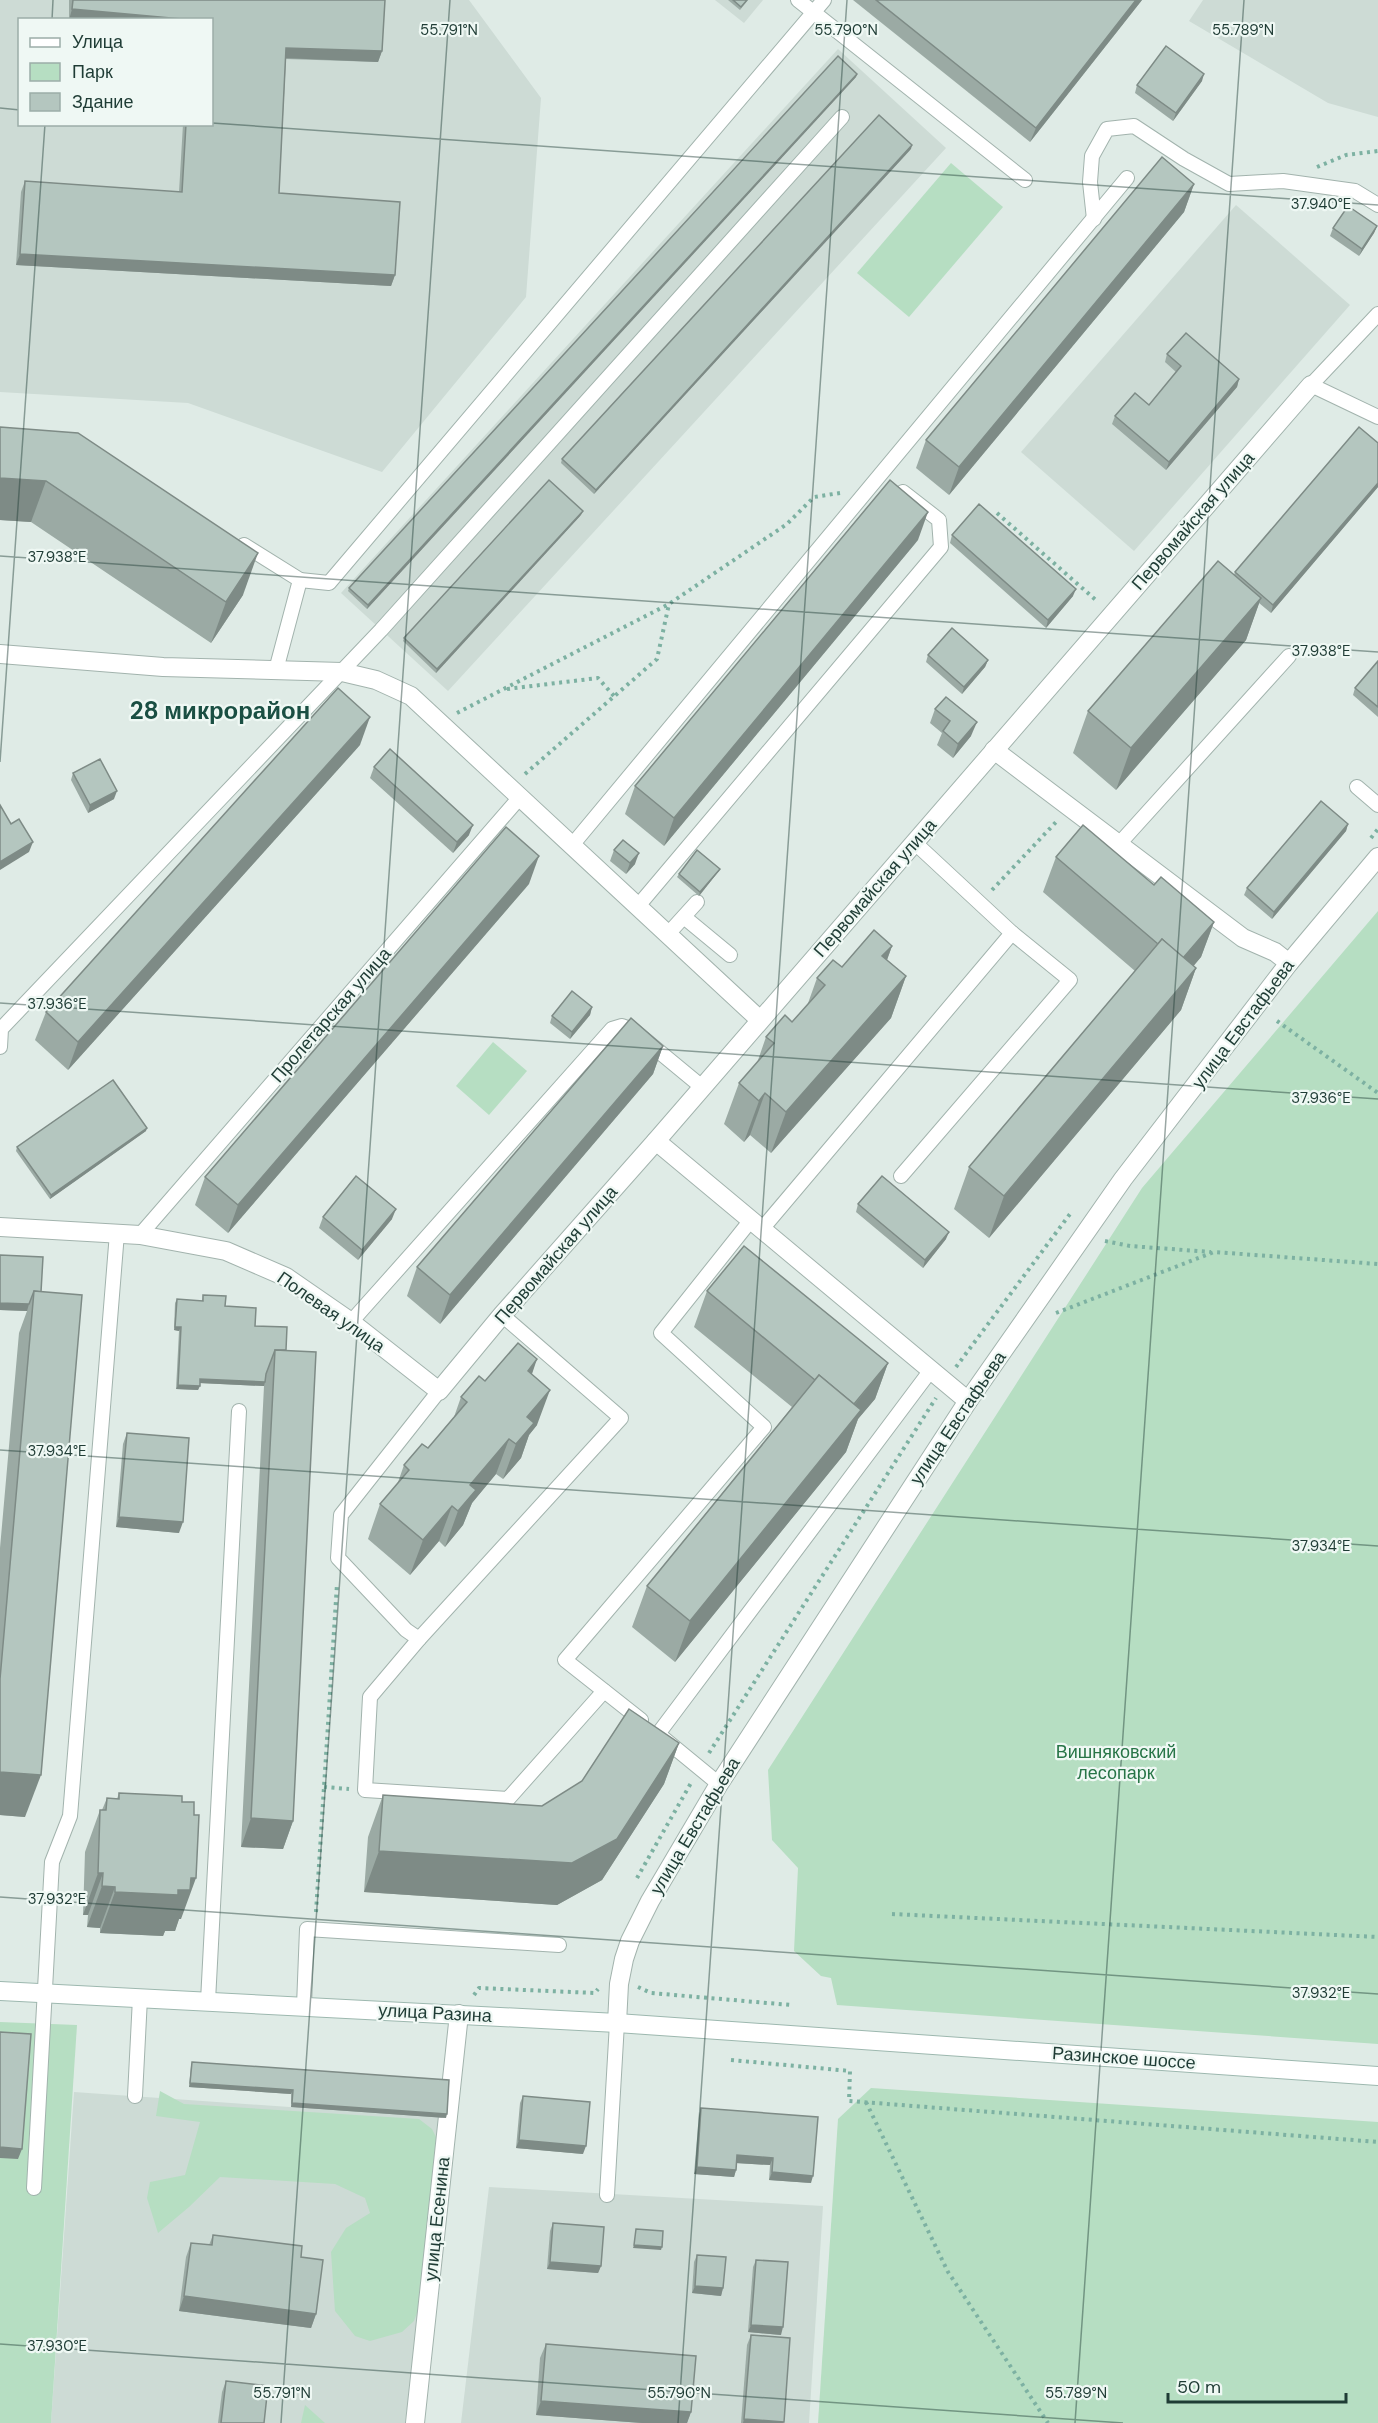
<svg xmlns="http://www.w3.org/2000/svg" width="1378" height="2423" font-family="'DM Sans',sans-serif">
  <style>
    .built { fill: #cddbd5; fill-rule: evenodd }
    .green { fill: #b6dec2 }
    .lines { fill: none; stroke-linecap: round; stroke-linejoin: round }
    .service-casing { stroke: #a2b3ad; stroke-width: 16 }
    .minor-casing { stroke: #a2b3ad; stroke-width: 20 }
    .secondary-casing { stroke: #9db8af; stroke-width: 20 }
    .path { stroke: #7db1a2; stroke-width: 4; stroke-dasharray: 3 4.5; stroke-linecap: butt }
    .service { stroke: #fff; stroke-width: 14 }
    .minor { stroke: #fff; stroke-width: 18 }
    .secondary { stroke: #fff; stroke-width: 18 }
    .wall { fill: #9baaa4 }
    .shaded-wall { fill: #7e8b86 }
    .building { fill: #b4c6bf; stroke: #7e8b86; stroke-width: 1.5 }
    .ticks { fill: none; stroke: #1f3c35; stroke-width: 1.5; stroke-opacity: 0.45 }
    .labels { text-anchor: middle; stroke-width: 4.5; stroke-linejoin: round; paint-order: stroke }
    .street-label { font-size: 18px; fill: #1f3c35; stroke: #eff8f4 }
    .park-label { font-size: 18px; fill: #277547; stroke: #eff8f4 }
    .district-label { font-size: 24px; font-weight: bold; fill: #1a4f43; stroke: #eff8f4 }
    .ticks-label { font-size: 15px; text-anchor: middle; fill: #1f3c35; stroke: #eff8f4; stroke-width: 4.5; stroke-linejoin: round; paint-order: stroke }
  </style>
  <rect width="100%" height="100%" fill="#dfebe6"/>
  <g class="built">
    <path d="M0,0H469L541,98L526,297L382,472L188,403L0,392ZM20,20H212V124H20Z"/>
    <path d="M715,0H763L744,23Z"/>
    <path d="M1203,0H1378V117L1328,103L1189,21Z"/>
    <path d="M838,49L946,148L448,691L341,593Z"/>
    <path d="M1236,205L1350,305L1134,551L1021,452Z"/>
    <path d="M74,2092L446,2118L405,2423H51Z"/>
    <path d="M489,2187L823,2206L809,2423H461Z"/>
  </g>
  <g class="green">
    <path d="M951,163L1003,207L909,317L857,273Z"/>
    <path d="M1378,911V2044L837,2005L831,1978L821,1976L794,1951L798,1868L772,1840L768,1770L1142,1188Z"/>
    <path d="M493,1042L527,1071L489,1115L456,1086Z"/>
    <path d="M0,2022L77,2025L51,2423H0Z"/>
    <path d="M871,2088L1378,2122V2423H818L838,2119Z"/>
    <path d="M160,2091L184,2104L419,2119L432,2129L440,2145L420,2305L414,2321L402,2332L370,2341L355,2336L335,2311L331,2252L346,2228L370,2213L365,2198L335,2184L220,2177L189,2207L158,2233L147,2198L150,2182L185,2175L200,2122L156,2116Z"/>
    <path d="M305,2405L325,2423H301Z"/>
  </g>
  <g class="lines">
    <g class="service-casing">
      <g id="service">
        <path d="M798,0L1025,180"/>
        <path d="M1094,219L1090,182L1092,156L1107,129L1134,126L1184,159L1229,184L1283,181L1355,191L1378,205"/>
        <path d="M1378,314L1311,385L1378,417"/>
        <path d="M244,545L300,580L276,670"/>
        <path d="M300,580L329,583L824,0"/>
        <path d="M1357,787L1378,805"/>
        <path d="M573,844L1127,178"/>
        <path d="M1119,844L1289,656"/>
        <path d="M638,906L941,547L939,520L903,492"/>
        <path d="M684,917L730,955"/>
        <path d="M668,934L697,902"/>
        <path d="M0,1047L1,1029L381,630L842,117"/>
        <path d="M901,1176L1070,980L1012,933"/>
        <path d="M762,1229L1012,933L914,842"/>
        <path d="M140,1235L521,796"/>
        <path d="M351,1322L612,1029L622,1026L633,1030L702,1087"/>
        <path d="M439,1391L341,1515L338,1558L406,1630L419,1639L621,1418L502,1315"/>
        <path d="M419,1639L370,1697L365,1790L508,1799L604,1691"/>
        <path d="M641,1720L565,1660L764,1427L661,1333L751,1220"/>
        <path d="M658,1734L931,1370"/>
        <path d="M663,1738L719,1784"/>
        <path d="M208,2001L239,1411"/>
        <path d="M304,2006L307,1929L559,1945"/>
        <path d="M135,2096L140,1998"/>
        <path d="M34,2188L52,1862L70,1816L117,1233"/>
        <path d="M607,2195L617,2023"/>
      </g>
    </g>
    <g class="minor-casing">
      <g id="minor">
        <path d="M0,654L163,667L342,672L376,680L411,696L760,1020"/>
        <path d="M994,750L1243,938L1275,952L1289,963"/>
        <path d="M656,1141L968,1401"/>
        <path d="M0,1227L140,1235L226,1251L286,1277L351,1322L439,1391L502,1315L656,1141L1311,385"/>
        <path d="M617,2023L619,1984L624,1959L630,1941L650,1901L719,1784L968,1401L1123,1179L1289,963L1378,857"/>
        <path d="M415,2423L459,2014"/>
      </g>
    </g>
    <g class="secondary-casing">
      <path id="secondary" d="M0,1991L617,2023L1378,2076"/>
    </g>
    <g class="path">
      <path d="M1317,167L1346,155L1378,151"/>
      <path d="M997,513L1098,602"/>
      <path d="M507,689L598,678L614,696"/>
      <path d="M457,713L669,604L787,524L814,497L840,493"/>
      <path d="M525,774L657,659L669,604"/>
      <path d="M1371,838L1378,829"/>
      <path d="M992,890L1057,821"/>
      <path d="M1277,1021L1378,1093"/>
      <path d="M1105,1241L1130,1246L1211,1252"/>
      <path d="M1056,1313L1214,1252L1378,1264"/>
      <path d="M956,1367L1070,1214"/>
      <path d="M709,1753L936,1398"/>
      <path d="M324,1787L349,1789"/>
      <path d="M637,1878L691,1783"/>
      <path d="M316,1912L337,1584"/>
      <path d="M892,1914L1378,1937"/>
      <path d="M638,1987L651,1993L791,2005"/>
      <path d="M474,1995L479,1988L595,1993L598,1989"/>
      <path d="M731,2060L850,2071L849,2101L1378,2142"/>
      <path d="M866,2102L948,2272L1048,2423"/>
    </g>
    <use href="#service" class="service"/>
    <use href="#minor" class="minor"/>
    <use href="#secondary" class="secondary"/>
  </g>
  <g class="wall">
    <path d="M69,0H385L382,51L378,62L286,59L279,193L395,275L391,286L16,265L21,192L25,181L179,192L183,124H212V20H69Z"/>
    <path d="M728,0H748L740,10Z"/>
    <path d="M853,0H1142L1030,142Z"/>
    <path d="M857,74L856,77L367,609L348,591L349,588Z"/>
    <path d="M1202,81L1173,121L1135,93L1137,85Z"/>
    <path d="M911,149L594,494L561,463L562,459Z"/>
    <path d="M1194,184L1184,212L949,495L916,468L926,440Z"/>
    <path d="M1377,226L1374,233L1359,256L1330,236L1333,228Z"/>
    <path d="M1167,354L1239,379L1237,387L1166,470L1112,424L1115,416L1149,405L1176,372L1165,362Z"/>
    <path d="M0,427L243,595L211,643L31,522L0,520Z"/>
    <path d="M1378,443V487L1271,613L1259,603L1246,640L1116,790L1073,753L1088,711L1234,575L1235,572Z"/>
    <path d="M581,515L436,673L403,641L404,638Z"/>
    <path d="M952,535L1073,596L1046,628L950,543Z"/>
    <path d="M918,540L664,846L625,814L635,786Z"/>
    <path d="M928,655L988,660L985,667L962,694L926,662Z"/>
    <path d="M1378,661V717L1353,695L1355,688Z"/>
    <path d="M935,709L971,736L953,758L937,745L942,733L930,723Z"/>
    <path d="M360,745L68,1070L35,1040L46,1012Z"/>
    <path d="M374,767L469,835L453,853L370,778Z"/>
    <path d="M73,773L114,799L88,813L71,780Z"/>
    <path d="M1348,824L1346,831L1272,919L1244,895L1247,888Z"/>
    <path d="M614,850L635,864L626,874L610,861Z"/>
    <path d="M1056,857L1154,885L1214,922L1201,957L1193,966L1196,968L1181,1010L989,1238L954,1209L969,1167L1135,971L1043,892Z"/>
    <path d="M720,869L718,872L699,896L677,877L679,874Z"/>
    <path d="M529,884L228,1233L195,1205L205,1177Z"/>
    <path d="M892,946L887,960L906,976L891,1018L771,1153L750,1135L744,1142L724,1124L739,1083L757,1063L766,1037L792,1022L807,1006L817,978Z"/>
    <path d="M592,1007L590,1015L570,1039L550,1023L552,1016Z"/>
    <path d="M663,1046L653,1074L440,1324L407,1296L417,1267Z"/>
    <path d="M146,1131L50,1199L16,1151L17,1147Z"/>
    <path d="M858,1204L946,1239L923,1268L856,1212Z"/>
    <path d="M323,1217L392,1219L358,1260L319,1228Z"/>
    <path d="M0,1255L41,1292L25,1817L0,1815V1548L19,1333L27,1311L0,1310Z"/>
    <path d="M707,1291L888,1363L875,1399L858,1419L846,1452L675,1662L632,1627L647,1586L792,1407L694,1327Z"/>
    <path d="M203,1295L225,1306L255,1326L286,1350L293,1821L283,1849L241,1847L264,1386L200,1383L198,1390L176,1389L179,1331L174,1330L175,1303L177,1299L202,1301Z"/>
    <path d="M532,1374L537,1425L529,1435L521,1458L503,1479L496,1474L472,1503L463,1525L445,1547L439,1541L410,1575L368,1539L380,1504L397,1485L404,1465L428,1448L454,1417L461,1397L485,1381Z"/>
    <path d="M127,1433L179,1533L116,1527L123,1444Z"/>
    <path d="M679,1743L664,1784L602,1880L557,1905L364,1892L368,1837L383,1795L542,1806Z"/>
    <path d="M119,1793L181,1919H179L175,1931H165L163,1936L100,1933V1928L87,1927L88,1915H83L85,1852L100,1810H102L107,1798L117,1799Z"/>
    <path d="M192,2062L446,2118L291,2107V2094L189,2087L191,2066Z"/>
    <path d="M523,2096L583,2154L516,2148L520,2103Z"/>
    <path d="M701,2108L811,2183L769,2180L770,2165L737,2163L736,2170L734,2177L694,2174L699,2115Z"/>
    <path d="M553,2223L601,2266L598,2273L547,2269L550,2231Z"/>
    <path d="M213,2235L301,2257L316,2314L311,2328L179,2311L186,2257L191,2243L209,2245Z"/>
    <path d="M697,2255L723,2288L721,2296L692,2293L694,2262Z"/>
    <path d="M756,2260L781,2335L748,2332L753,2267Z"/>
    <path d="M751,2335L784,2422L783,2423H741L747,2345Z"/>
    <path d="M546,2344L691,2412L687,2423H642L536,2415L540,2358Z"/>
    <path d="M226,2381L264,2423H218L222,2392Z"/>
  </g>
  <g class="shaded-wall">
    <path d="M1136,0H1142L1030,142L1036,128Z"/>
    <path d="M72,9L193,19L69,20Z"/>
    <path d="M286,48L382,51L378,62L283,58Z"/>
    <path d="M857,74L856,77L367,609L368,605Z"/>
    <path d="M1204,74L1202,81L1173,121L1176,113Z"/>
    <path d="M912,145L911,149L594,494L596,490Z"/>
    <path d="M1194,184L1184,212L949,495L959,467Z"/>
    <path d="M1377,226L1374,233L1359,256L1362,249Z"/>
    <path d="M20,254L395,275L391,286L16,265Z"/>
    <path d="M1239,379L1237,387L1166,470L1169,462Z"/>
    <path d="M0,478L46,481L31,522L0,520Z"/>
    <path d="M1378,483V487L1271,613L1273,605Z"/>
    <path d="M583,511L581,515L436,673L437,669Z"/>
    <path d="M928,512L918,540L664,846L674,818Z"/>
    <path d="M258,553L243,595L211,643L226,602Z"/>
    <path d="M1076,589L1073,596L1046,628L1048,620Z"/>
    <path d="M1261,598L1246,640L1116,790L1131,748Z"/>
    <path d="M988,660L985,667L962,694L964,687Z"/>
    <path d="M370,717L360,745L68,1070L78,1042Z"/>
    <path d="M977,722L971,736L953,758L958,744Z"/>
    <path d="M117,791L114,799L88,813L90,805Z"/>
    <path d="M1348,824L1346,831L1272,919L1274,912Z"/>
    <path d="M473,825L469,835L453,853L457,842Z"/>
    <path d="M33,842L29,852L0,870V862Z"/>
    <path d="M639,853L635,864L626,874L630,863Z"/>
    <path d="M539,856L529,884L228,1233L238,1205Z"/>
    <path d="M720,869L718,872L699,896L700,892Z"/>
    <path d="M1214,922L1201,957L1167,998L1179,962Z"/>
    <path d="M892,946L877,987L882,956Z"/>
    <path d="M1196,968L1181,1010L989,1238L1004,1196Z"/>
    <path d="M906,976L891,1018L771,1153L786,1112Z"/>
    <path d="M592,1007L590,1015L570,1039L572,1032Z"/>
    <path d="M663,1046L653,1074L440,1324L450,1295Z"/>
    <path d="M765,1093L750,1135L744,1142L759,1101Z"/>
    <path d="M147,1128L146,1131L50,1199L51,1195Z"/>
    <path d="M396,1209L392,1219L358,1260L362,1250Z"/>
    <path d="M949,1232L946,1239L923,1268L925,1260Z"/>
    <path d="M0,1303L29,1304L27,1311L0,1310Z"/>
    <path d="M175,1327H181L179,1331L174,1330Z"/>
    <path d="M537,1359L525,1395L528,1371Z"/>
    <path d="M888,1363L875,1399L858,1419L846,1452L675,1662L690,1621L851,1409Z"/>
    <path d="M200,1379L265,1382L264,1386L199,1383Z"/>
    <path d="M178,1385L200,1386L198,1390L176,1389Z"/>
    <path d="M550,1390L537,1425L529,1435L521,1458L503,1479L516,1444L527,1417Z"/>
    <path d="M509,1439L496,1474L472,1503L463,1525L445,1547L458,1511L470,1485Z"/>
    <path d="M452,1506L439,1541L410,1575L423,1540Z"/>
    <path d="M119,1517L183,1522L179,1533L116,1527Z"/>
    <path d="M679,1743L664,1784L602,1880L557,1905L364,1892L379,1851L572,1863Z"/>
    <path d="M0,1772L41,1775L25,1817L0,1815Z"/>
    <path d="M251,1818L293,1821L283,1849L241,1847Z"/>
    <path d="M98,1873H103L88,1915H83Z"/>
    <path d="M191,1878H196L181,1919H179L175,1931H165L163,1936L100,1933L115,1892L178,1890Z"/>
    <path d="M102,1886L115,1887L100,1928L87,1927Z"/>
    <path d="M190,2083L293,2090L291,2094L189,2087Z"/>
    <path d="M292,2103L447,2114L446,2118L291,2107Z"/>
    <path d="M519,2140L586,2146L583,2154L516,2148Z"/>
    <path d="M0,2147L22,2149L18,2159L0,2158Z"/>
    <path d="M737,2155L773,2158L770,2165L735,2163Z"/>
    <path d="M697,2167L736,2170L734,2177L694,2174Z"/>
    <path d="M772,2172L813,2176L811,2183L769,2180Z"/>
    <path d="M634,2245L662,2247L661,2250L633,2248Z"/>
    <path d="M550,2262L601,2266L598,2273L547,2269Z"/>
    <path d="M695,2286L723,2288L721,2296L692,2293Z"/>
    <path d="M184,2296L316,2314L311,2328L179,2311Z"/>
    <path d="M751,2325L783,2327L781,2335L748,2332Z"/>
    <path d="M541,2401L691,2412L687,2423H642L536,2415Z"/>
    <path d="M744,2419L784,2422L783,2423H743Z"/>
  </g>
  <g class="building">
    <path d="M73,0H385L382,51L286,48L279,193L400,202L395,275L20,254L25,181L182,192L186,124H212V20H193L72,9Z"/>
    <path d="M733,0H747L741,7Z"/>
    <path d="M876,0H1136L1036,128Z"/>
    <path d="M1166,46L1204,74L1176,113L1137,85Z"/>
    <path d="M838,56L857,74L368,605L349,588Z"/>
    <path d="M879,115L912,145L596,490L562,459Z"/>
    <path d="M1162,157L1194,184L959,467L926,440Z"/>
    <path d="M1348,206L1377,226L1362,249L1333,228Z"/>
    <path d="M1186,333L1239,379L1169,462L1115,416L1135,393L1149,405L1181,366L1167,354Z"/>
    <path d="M0,427L78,433L258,553L226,602L46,481L0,478Z"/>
    <path d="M1359,427L1378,443V483L1273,605L1235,572Z"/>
    <path d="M549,480L583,511L437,669L404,638Z"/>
    <path d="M890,480L928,512L674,818L635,786Z"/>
    <path d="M979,504L1076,589L1048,620L952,535Z"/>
    <path d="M1218,561L1261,598L1131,748L1088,711Z"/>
    <path d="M952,628L988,660L964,687L928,655Z"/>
    <path d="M1378,661V707L1355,688Z"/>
    <path d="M338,688L370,717L78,1042L46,1012Z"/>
    <path d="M946,697L977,722L958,744L943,731L950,721L935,709Z"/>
    <path d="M390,749L473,825L457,842L374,767Z"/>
    <path d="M100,759L117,791L90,805L73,773Z"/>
    <path d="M1321,801L1348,824L1274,912L1247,888Z"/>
    <path d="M0,805L11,824L19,819L33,842L0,862Z"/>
    <path d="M1083,825L1154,885L1161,877L1214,922L1183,958L1162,939L1158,944L1056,857Z"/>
    <path d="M506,827L539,856L238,1205L205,1177Z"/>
    <path d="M623,840L639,853L630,863L614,850Z"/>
    <path d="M697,850L720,869L700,892L679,874Z"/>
    <path d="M874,930L892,946L882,956L906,976L786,1112L765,1093L759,1101L739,1083L774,1043L766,1037L785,1015L792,1022L825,985L817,978L833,960L842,967Z"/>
    <path d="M1162,939L1196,968L1004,1196L969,1167Z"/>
    <path d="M572,991L592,1007L572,1032L552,1016Z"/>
    <path d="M631,1018L663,1046L450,1295L417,1267Z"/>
    <path d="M113,1080L147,1128L51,1195L17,1147Z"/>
    <path d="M356,1176L396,1209L362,1250L323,1217Z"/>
    <path d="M882,1176L949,1232L925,1260L858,1204Z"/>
    <path d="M744,1246L888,1363L854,1404L819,1375L815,1380L707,1291Z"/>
    <path d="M0,1255L43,1257L41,1292L34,1291L29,1304L0,1303Z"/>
    <path d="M34,1291L82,1295L41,1775L0,1772V1679Z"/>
    <path d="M203,1295L226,1296L225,1306L256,1308L255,1326L287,1327L286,1350H275L266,1374L265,1382L200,1379V1386L178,1385L181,1327H175L177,1299L203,1301Z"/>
    <path d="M518,1343L537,1359L528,1371L550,1390L527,1417L534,1423L516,1444L509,1439L470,1485L476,1490L458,1511L452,1506L423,1540L380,1504L409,1470L404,1465L422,1444L428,1448L467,1402L461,1397L479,1376L485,1381Z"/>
    <path d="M275,1350L316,1352L293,1821L251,1818Z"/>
    <path d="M819,1375L861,1410L690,1621L647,1586Z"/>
    <path d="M127,1433L189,1438L183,1522L119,1517Z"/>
    <path d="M629,1709L679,1743L617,1839L572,1863L379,1851L383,1795L542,1806L582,1781Z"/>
    <path d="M119,1793L182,1796V1802H194V1815H199L196,1878H191L190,1890H178V1895L115,1892V1887L102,1886L103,1873H98L100,1810H106L107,1798L119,1799Z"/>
    <path d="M0,2032L31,2034L22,2149L0,2147Z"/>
    <path d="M192,2062L449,2080L447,2114L292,2103L293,2090L190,2083Z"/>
    <path d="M523,2096L590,2102L586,2146L519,2140Z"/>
    <path d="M701,2108L818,2117L813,2176L772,2172L773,2158L737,2155L736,2170L697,2167Z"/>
    <path d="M553,2223L604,2227L601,2266L550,2262Z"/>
    <path d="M636,2229L663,2231L662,2247L634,2245Z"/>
    <path d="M213,2235L302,2246L301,2257L323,2260L316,2314L184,2296L191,2243L212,2245Z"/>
    <path d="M697,2255L726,2257L723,2288L695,2286Z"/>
    <path d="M756,2260L788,2262L783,2327L751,2325Z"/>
    <path d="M751,2335L790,2338L784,2422L744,2419Z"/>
    <path d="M546,2344L696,2356L691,2412L541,2401Z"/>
    <path d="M226,2381L268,2386L264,2423H221Z"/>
  </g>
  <path class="ticks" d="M52,20L53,0M0,108L20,110M212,123L1378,205M0,556L1378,652M0,762L45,124M0,1003L1378,1099M0,1450L1378,1546M0,1897L1378,1994M0,2344L1123,2423M281,2423L450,0M678,2423L847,0M1075,2423L1244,0"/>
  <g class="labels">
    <g class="street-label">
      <text transform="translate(1193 521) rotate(-49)" y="6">Первомайская улица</text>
      <text transform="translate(875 888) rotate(-49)" y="6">Первомайская улица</text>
      <text transform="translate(331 1015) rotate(-49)" y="6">Пролетарская улица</text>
      <text transform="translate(1243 1024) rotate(-53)" y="6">улица Евстафьева</text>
      <text transform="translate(556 1255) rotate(-49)" y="6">Первомайская улица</text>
      <text transform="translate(331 1312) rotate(35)" y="6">Полевая улица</text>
      <text transform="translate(958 1418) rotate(-56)" y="6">улица Евстафьева</text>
      <text transform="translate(695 1826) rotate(-59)" y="6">улица Евстафьева</text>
      <text transform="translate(435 2013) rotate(3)" y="6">улица Разина</text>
      <text transform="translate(1124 2058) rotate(4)" y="6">Разинское шоссе</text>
      <text transform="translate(437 2219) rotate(-84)" y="6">улица Есенина</text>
    </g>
    <g class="park-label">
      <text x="1116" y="1758">Вишняковский<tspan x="1116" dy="21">лесопарк</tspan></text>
    </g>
    <g class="district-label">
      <text x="220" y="719">28 микрорайон</text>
    </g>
  </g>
  <g class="ticks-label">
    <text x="449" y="35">55.791°N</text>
    <text x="846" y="35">55.790°N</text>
    <text x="1243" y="35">55.789°N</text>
    <text x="1321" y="209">37.940°E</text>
    <text x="57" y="562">37.938°E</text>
    <text x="1321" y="656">37.938°E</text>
    <text x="57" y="1009">37.936°E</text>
    <text x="1321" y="1103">37.936°E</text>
    <text x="57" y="1456">37.934°E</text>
    <text x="1321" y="1551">37.934°E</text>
    <text x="57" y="1904">37.932°E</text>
    <text x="1321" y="1998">37.932°E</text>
    <text x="57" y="2351">37.930°E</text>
    <text x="282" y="2398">55.791°N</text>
    <text x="679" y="2398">55.790°N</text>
    <text x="1076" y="2398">55.789°N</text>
  </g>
  <rect x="18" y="18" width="195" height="108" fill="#eff8f4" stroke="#9cada8" stroke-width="1.5"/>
  <rect x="30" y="38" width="30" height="9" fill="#ffffff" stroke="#9cada8" stroke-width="1.5"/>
  <text x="72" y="48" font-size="18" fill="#1f3c35">Улица</text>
  <rect x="30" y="63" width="30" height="18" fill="#b6dec2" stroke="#9cada8" stroke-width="1.5"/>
  <text x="72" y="78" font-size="18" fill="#1f3c35">Парк</text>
  <rect x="30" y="93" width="30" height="18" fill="#b4c6bf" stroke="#9cada8" stroke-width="1.5"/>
  <text x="72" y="108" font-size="18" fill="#1f3c35">Здание</text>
  <path d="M1168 2393v9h178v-9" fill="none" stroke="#1f3c35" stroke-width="3"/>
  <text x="1177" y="2393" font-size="18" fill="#1f3c35" stroke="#eff8f4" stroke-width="4.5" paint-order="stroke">50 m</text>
</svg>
